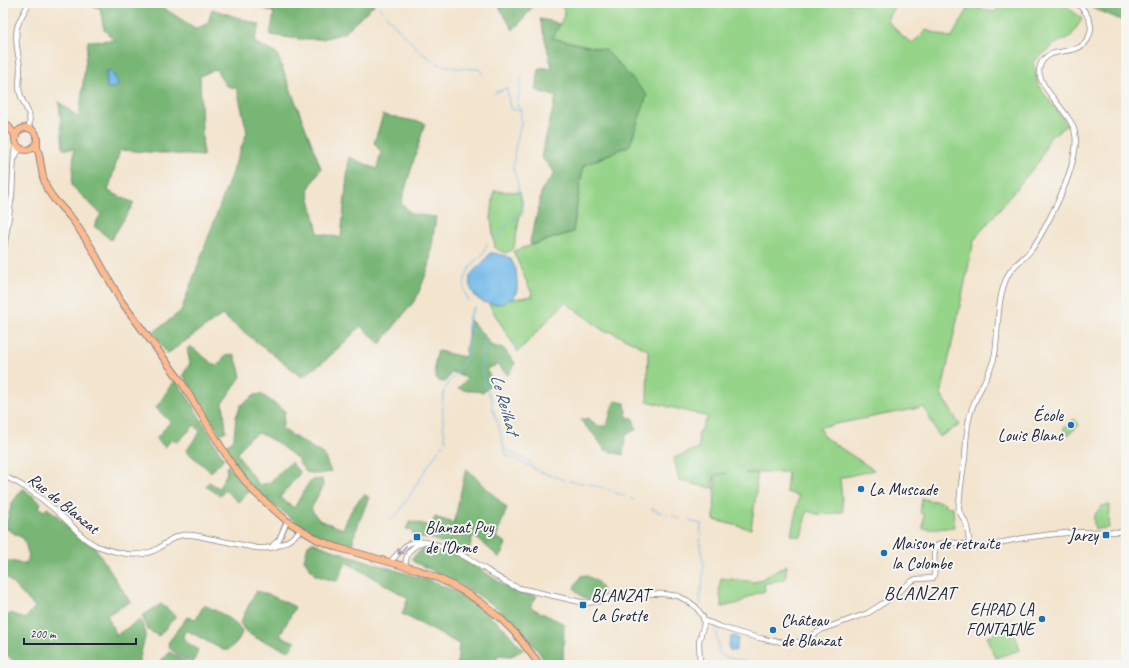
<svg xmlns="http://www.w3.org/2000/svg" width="1129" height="668" font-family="Caveat,sans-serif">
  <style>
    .green { fill: #96d48a; stroke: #5c7b62 }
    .forest { fill: #78b676; stroke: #4d6c58 }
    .water { fill: #72baea; stroke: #4a6e92 }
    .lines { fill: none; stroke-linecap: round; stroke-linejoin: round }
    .stream { stroke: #72baea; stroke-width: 1 }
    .minor-casing { stroke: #8a8384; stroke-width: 6 }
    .major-casing { stroke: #8a8384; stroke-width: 8 }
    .minor { stroke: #fff; stroke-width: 4.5 }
    .major { stroke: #fcba8e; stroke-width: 6 }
    .oneway { stroke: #9c9ca7 }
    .poi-dot { fill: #1f6fb2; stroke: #f6f6f2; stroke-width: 1.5 }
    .labels { text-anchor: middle; stroke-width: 4; stroke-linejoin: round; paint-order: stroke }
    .poi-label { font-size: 17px; fill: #22223b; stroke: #f6f6f2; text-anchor: start }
    .street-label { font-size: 17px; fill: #22223b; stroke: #f6f6f2 }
    .water-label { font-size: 18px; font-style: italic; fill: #3e5778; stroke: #f6f6f2 }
    .quarter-label { font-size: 19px; letter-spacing: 1px; fill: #22223b; stroke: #f6f6f2 }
  </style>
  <rect width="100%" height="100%" fill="#f6f6f2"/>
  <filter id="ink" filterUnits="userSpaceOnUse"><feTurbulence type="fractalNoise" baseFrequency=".025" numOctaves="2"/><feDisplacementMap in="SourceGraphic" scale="8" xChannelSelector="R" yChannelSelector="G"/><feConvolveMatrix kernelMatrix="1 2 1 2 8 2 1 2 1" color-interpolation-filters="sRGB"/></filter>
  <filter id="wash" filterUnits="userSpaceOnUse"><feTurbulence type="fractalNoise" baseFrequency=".012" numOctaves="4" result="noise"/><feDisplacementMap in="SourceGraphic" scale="16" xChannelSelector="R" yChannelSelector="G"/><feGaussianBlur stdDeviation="0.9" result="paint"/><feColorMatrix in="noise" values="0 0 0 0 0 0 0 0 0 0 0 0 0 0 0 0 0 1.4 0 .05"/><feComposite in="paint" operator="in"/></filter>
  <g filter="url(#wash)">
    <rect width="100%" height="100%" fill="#f3e4ce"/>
    <g class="green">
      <path d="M561,3H896L887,20L902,36L913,43L926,30L951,38L970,6L994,12L1004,3H1063L1082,19L1071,36L1055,44L1033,62L1038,85L1067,125L1050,137L1040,160L974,240L941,395L960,425L939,437L924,407L820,427L824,437L874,470L840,478L843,512L820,515L807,511L801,537L791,535L799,496L786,492L788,472H758L744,473H755L757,474L756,494L751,529L714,520L715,476L727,473L714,474L712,488L679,481L674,458L699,448L698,435L708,417L647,401L648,350L612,332L604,331L565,302L518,352L488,303L533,296L513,251L573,232L583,166L630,145L606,50L552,38L565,14Z"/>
      <path d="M494,191L520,192L523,212L520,214L514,248L511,251L505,253L495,248L491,219Z"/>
      <path d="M1074,419L1079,425L1068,435L1063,429Z"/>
      <path d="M922,499L941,502L945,503L944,506L953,507L954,527L936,529H923L924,514L920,513Z"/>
      <path d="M1110,505L1109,528L1095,529C1092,517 1094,515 1102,506Z"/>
      <path d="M787,565L785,579L764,584L765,591L752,595L739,603L722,607L719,588L721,578L756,582Z"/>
      <path d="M1013,621L1014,624L1012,625L1020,650L995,658L987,636L995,634V625Z"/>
    </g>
    <g class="forest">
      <path d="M81,3H156L196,29L208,23L212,9L260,25L254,42L277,54L321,168L308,190L318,233L341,238L349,157L377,169L381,152L374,143L383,115L425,123L401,203L412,214L436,217L429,267L416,299L380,344L361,326L326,360L302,377L222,315L167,354L154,332L181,311L247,132L237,89L225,85L216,69L200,76L203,156L120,150L108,191L134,203L111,240L94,226L101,214L72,186L74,149H63L59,102L79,118L88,41L115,40L104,30L100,8Z"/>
      <path d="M252,3H376L344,33L323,39H299L270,35L274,13Z"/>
      <path d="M497,3H535L521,22L513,30Z"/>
      <path d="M1084,3H1126V23C1113,15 1097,12 1084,3Z"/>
      <path d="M540,19L555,22L560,25L552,38L606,50L647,95L630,145L583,166L573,232L531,245L530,241L537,214L542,189L555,173L541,157L556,97L536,90L539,68H552Z"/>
      <path d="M470,320L482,333L492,346L503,348L515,363L508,375L497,365L486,369L493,382L484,392L463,390L458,388L467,379L459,374L452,372L445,382L438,381C432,373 435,359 438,351L465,357Z"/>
      <path d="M190,346L217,367L225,356L234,354L239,368L241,377L223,402L226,431L220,434L183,375L190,363L187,349Z"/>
      <path d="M175,379L189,399L224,459L211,472L186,451L200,432L195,425L178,442L172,439L165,447L156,439L170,422L156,408Z"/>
      <path d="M261,394L285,411L282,429L324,455L331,472L317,474L306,472L300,464L298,459L276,442L259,433L249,438L237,453L245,466L259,485L269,483L291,462L300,473L280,497L294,508L308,484L312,480L322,479L323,485L311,509L319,520L343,529C349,514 352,507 364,495L369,497L353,538V547L329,541L301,526L260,495L248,483L224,448L234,438L236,417L241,405L255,395Z"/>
      <path d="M615,401L625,403L627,417L633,418L636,430L626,434L623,455L605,450L595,436L585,426L581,420L588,418L598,426H607L613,404Z"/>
      <path d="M228,465L236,477L249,492L238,502L225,490L220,496L206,486L209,482L219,488L227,473L226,468Z"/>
      <path d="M466,468L507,508L496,537L506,543L500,558L473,535L468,555L448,545L429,538H413L412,530L406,529L410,521L431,526L435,517L454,523Z"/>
      <path d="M23,488L41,503L39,507L44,511L47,508L58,516L82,540L95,547L130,602L107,615L116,635L140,620L146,633L138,665H18L3,651V619L11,613L25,619L35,607L3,574V560L26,564L29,556L24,539L5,528L12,503Z"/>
      <path d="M312,542L329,549L436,583L455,591L474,603L504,628L523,650L511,656L497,655V665H457L459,644L402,614L408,598L346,562L338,580L334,581L315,575L304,560L308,545Z"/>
      <path d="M427,545L437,547L458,555L507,587L517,592L537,596L530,607L564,624L563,665H547L538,651L518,628L496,607L473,592L440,574L414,562L412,558Z"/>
      <path d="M584,575C594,579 602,582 603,594C595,605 578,598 574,587L581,576Z"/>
      <path d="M256,591L270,595L295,607L280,636L295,642L289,651L256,638L246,632L240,623Z"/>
      <path d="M161,604L176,616L159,636L148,630L142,616Z"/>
      <path d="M204,605C221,613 229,617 242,630C241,640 234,644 228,650H223L186,630L183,636L184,640L198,650L193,663C185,658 169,653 168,643L187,617L196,619Z"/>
      <path d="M169,652L191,664V665H157Z"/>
    </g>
    <g class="water">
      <path d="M111,70L119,85L114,88H107L106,72Z"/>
      <path d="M490,253H493L506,256L511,259L516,270L517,281V290L513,299L507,300L505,303C493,305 479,305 473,292C470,288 469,282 470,277C472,270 480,267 484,261C486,259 488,256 490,253Z"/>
      <path d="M733,636L737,637L738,639L736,650L734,651L730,650L728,647L731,637Z"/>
    </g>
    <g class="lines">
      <g class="stream">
        <path d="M378,6L402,33L422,53L438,64L456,68L479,69L483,74"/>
        <path d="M494,93L507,88L510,109L520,110"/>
        <path d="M497,236L507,225L508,221H514L516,216L521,215C524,208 523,202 521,195L519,194L517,179L513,169L515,149L517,141L521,124V110L517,105L522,77"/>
        <path d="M469,301C460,288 465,273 475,261C477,259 480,257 482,255C485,251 486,247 487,243"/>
        <path d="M475,307L469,320V328L479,334L484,340L485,346L481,352L482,368L485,386L492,400V407L499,427L506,455L541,472L564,480"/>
        <path d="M446,441C443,432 441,402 444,392C447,382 456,375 461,367C464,363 466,357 467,352C470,338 463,319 474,307"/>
        <path d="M508,451L532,463"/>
        <path d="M569,481L583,483"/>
        <path d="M589,484L603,488"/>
        <path d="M608,489L610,490"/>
        <path d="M614,492L625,496"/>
        <path d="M630,498L634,500"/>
        <path d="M652,509L662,513"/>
        <path d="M667,514L668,515"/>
        <path d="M672,516L680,519"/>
        <path d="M389,521L397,515L439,449L443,445"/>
        <path d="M689,521L701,524L700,547L704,564L702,587L700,596L701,605"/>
        <path d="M716,629L719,650L718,652L725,657L751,663L752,665"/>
      </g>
    </g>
  </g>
  <g filter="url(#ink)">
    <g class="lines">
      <g class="minor-casing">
        <g id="minor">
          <path d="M29,128C32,110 24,109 20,93C18,85 20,77 20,68C19,55 14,41 17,28C19,19 25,11 29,3"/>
          <path d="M15,158L17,153L21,149"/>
          <path d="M3,256L12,195L14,153L17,145"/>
          <path d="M3,476C26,485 45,501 63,517C74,527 83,540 97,546C117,553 139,560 159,548C166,543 173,536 183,535C191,534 199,536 207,538C224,541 240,545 257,548C273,550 290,543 300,530"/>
          <path d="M273,545L279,540L287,521"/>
          <path d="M969,546C969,538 968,528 965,521C963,517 960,515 959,510C958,506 960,500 960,495C961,482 963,470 965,458C966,443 966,429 970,415C975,393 991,376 995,354C999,328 996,299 1008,275C1013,265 1024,259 1031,250C1036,244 1040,236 1044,229C1056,207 1067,185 1073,160C1075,152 1077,142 1075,133C1071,111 1033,85 1040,66C1047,44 1078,58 1088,39C1090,35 1091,31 1091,27C1090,18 1084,9 1077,3"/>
          <path d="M390,562C396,556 402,547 410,543C418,540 426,542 434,544C448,548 461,554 474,562C489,571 502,582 519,588L585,603L594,602L628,593L664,594L678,596L688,601L696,607L703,617L704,624L699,641L700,665"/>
          <path d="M405,566C407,551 410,548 423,542"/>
          <path d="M704,621C710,622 715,625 721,627C742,634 782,646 803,641L823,629L868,613L885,602L912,581L916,579L933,578C938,569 930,551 938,545C948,538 972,548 983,547C991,547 997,544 1004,542C1013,540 1022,538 1031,537C1062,532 1094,531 1126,532"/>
        </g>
      </g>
      <g class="major-casing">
        <g id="major">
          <path d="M3,120L16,136"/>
          <circle cx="26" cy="139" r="11"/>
          <path d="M37,142V147L39,154L43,177L47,189L54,199L73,220L91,247L121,301L180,380L233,466L252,490L287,521L318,540L339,548L418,570L440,579L461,590L482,603L501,619L516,634L540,665"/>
        </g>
      </g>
      <use href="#minor" class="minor"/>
      <use href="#major" class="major"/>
    </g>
    <defs><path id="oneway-shaft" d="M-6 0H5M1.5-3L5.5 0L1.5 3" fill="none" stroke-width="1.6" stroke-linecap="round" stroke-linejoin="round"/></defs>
    <use class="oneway" href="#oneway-shaft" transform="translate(402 550) rotate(134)"/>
  </g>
  <g class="poi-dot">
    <circle cx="1071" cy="425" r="4"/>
    <circle cx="861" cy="489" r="4"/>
    <rect x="1102" y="531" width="8" height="8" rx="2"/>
    <rect x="413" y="533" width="8" height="8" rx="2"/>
    <circle cx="884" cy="553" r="4"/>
    <rect x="579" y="601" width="8" height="8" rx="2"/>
    <circle cx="1042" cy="619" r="4"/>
    <circle cx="773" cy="630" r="4"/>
  </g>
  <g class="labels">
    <g class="poi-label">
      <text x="1063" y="421" text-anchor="end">École<tspan x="1063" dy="20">Louis Blanc</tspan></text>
      <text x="869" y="495">La Muscade</text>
      <text x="425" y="533">Blanzat Puy<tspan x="425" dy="20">de l'Orme</tspan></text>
      <text x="1098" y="541" text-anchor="end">Jarzy</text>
      <text x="892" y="549">Maison de retraite<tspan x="892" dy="20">la Colombe</tspan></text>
      <text x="591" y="601">BLANZAT<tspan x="591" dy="20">La Grotte</tspan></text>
      <text x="1034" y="615" text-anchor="end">EHPAD LA<tspan x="1034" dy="20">FONTAINE</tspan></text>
      <text x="781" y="626">Château<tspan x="781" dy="20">de Blanzat</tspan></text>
    </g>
    <g class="street-label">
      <text transform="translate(64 503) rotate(39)" y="6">Rue de Blanzat</text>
    </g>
    <g class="water-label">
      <text transform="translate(505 404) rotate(74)" y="6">Le Reilhat</text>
    </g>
    <g class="quarter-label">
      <text x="920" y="599">BLANZAT</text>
    </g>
  </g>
  <rect width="1129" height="668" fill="none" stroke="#f6f6f2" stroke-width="16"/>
  <path d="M24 638v6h112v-6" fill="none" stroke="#22223b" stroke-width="2"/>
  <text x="30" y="638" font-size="12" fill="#22223b" stroke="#f6f6f2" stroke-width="3" paint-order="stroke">200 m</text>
</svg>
